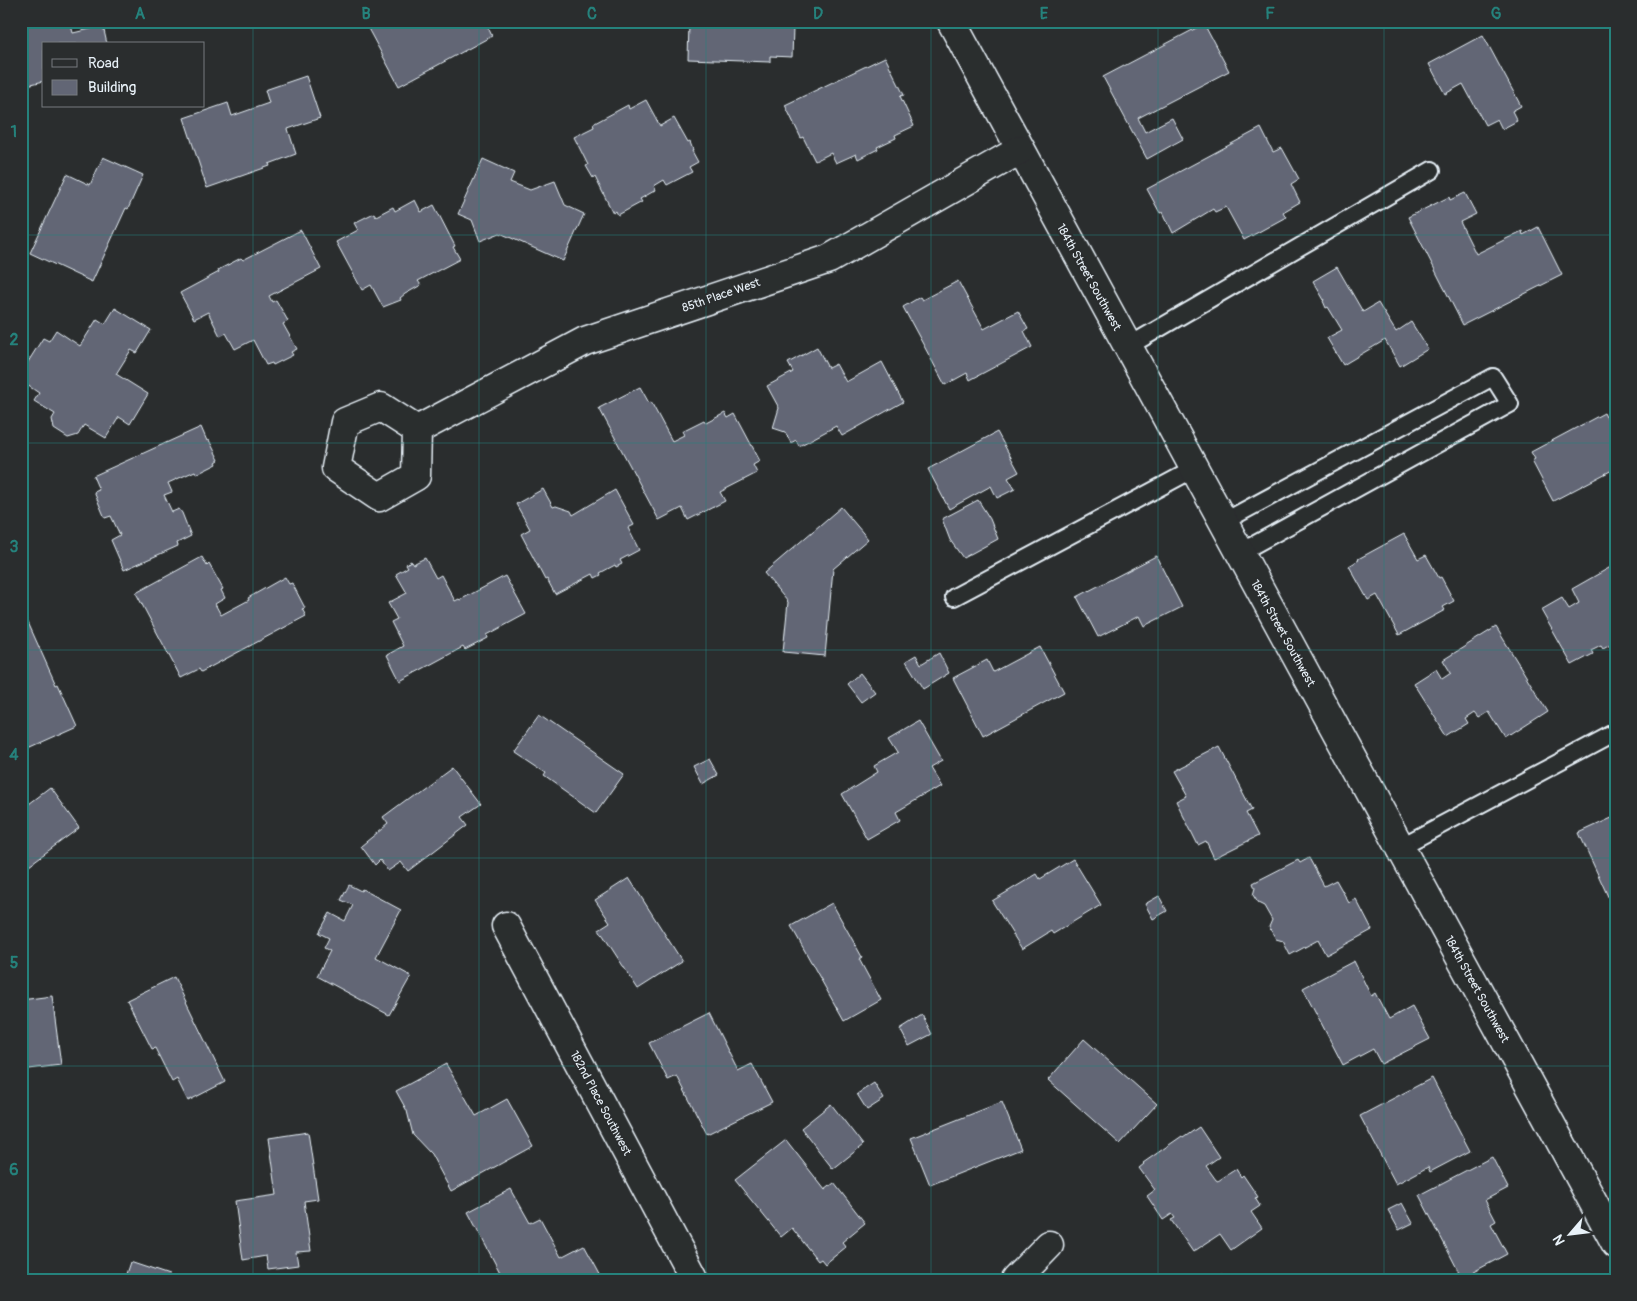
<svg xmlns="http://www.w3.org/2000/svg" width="1637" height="1301" font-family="Pangolin,sans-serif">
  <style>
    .building { fill: #626675; stroke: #e8f1f8 }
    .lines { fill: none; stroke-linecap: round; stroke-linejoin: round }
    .lane-casing { stroke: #e8f1f8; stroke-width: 20 }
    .street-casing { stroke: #e8f1f8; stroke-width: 31 }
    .lane { stroke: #2a2d2e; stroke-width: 16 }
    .street { stroke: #2a2d2e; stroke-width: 28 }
    .grid { fill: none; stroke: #25827c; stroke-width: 1; stroke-opacity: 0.55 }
    .labels { text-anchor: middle; stroke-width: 4; stroke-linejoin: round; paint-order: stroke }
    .street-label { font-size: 12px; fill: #e8f1f8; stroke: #2a2d2e }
    .neatline { fill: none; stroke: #25827c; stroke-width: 2 }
    .grid-label { font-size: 16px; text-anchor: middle; font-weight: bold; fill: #25827c }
  </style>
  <rect width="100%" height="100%" fill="#2a2d2e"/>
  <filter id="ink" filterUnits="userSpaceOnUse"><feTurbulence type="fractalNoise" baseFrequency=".02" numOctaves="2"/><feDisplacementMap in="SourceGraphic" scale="10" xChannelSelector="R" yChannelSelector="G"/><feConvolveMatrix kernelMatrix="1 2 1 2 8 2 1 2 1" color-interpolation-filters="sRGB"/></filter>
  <g filter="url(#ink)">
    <g class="building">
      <path d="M21,21H70L73,33L103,26L107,44H44V81L27,85L24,69H27L21,44Z"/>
      <path d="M364,21H485L492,36L399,86Z"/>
      <path d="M716,21H771V27L793,28L792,57L770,56V62L688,59L689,24L715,25Z"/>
      <path d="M1204,24L1229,71L1138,118L1145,132L1172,118L1183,139L1147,159L1103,77Z"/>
      <path d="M1483,35L1521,106L1512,111L1517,121L1502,129L1497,119L1485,125L1463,84L1445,94L1429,64Z"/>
      <path d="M885,57L904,95L900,96L914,126L895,135L896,138L877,147L878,149L858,159L856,154L836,163L831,153L815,161L803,137L801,138L785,105Z"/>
      <path d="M306,76L320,118L288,129L296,154L269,164L270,166L207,188L184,118L228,103L232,116L269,103L265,90Z"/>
      <path d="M646,100L660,126L674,118L688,143L690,142L693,150L692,151L698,162L689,167L692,172L667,185L664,180L654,186L656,190L640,199L642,202L618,215L616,211L613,213L595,177L593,178L586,166L588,165L574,137L594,127L593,124L628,105L629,109Z"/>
      <path d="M1261,128L1273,152L1282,148L1299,179L1291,184L1300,202L1283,212L1286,217L1244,240L1226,207L1215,212L1213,209L1173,233L1163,212L1160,213L1147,189Z"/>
      <path d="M103,157L143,175L128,209L126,208L92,282L30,253L67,174L90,185Z"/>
      <path d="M483,159L514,173L510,182L530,190L555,181L565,205L584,214L563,261L500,233L480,241L472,220L458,214Z"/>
      <path d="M1465,193L1476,214L1460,222L1476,254L1522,231L1523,235L1538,227L1562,275L1463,325L1408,217L1449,197L1450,200Z"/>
      <path d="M415,200L421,212L434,205L455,246L453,247L460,259L418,281L421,285L405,294L400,298L401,300L383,307L371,285L362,290L336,242L358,230L354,223L374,213L376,216L393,207L395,211Z"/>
      <path d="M301,230L321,269L269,296L272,302L276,300L288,321L283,324L297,349L291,352L293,355L273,365L272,363L266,365L253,340L235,349L226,333L220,336L208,312L194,319L180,293L219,272L218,270L241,258L243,260Z"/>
      <path d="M1337,267L1363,312L1378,303L1396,332L1411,322L1428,349L1400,366L1385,340L1343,365L1327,338L1342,330L1328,307L1326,308L1323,301L1324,300L1313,281Z"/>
      <path d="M958,281L984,329L1018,311L1028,329L1024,331L1032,347L970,380L967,373L945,385L903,307L920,297L922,300Z"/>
      <path d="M115,308L151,330L137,353L131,350L116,374L148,394L130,424L119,417L106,438L84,425L78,435L68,438L54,429L52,419L55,414L34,401L39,393L21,381V373L43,338L49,341L56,330L80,346L97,319L105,324Z"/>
      <path d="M817,347L828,368L836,364L846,382L882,362L903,402L842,436L836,426L799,446L796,440L791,443L785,432L773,428L779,408L767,386L793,372L788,363Z"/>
      <path d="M640,387L649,403L651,402L672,441L684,435L682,431L704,420L706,423L725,413L728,418L735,414L760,461L753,465L757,473L720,492L725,501L688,520L682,508L659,520L599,408Z"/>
      <path d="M1604,413L1606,417L1610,416L1616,426V468L1553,501L1532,461L1535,459L1531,452Z"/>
      <path d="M201,427L207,441L209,440L219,460L216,462L217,464L197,474L195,471L168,483L172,492L164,495L172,512L179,509L182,513L191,536L177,543L178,546L124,570L111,540L120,535L111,516L105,518L94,492L99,490L93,476Z"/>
      <path d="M997,432L1019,472L1008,478L1015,489L997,498L991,486L949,509L928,469Z"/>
      <path d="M543,489L553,507L556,506L571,511L573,515L615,490L634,525L628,528L639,550L620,560L622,564L616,567L615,565L600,573L601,575L595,578L593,574L555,594L547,579L545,580L521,534L530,529L516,504Z"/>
      <path d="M978,500L990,519L998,539L963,558L950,540L942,519Z"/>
      <path d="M841,507L868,539L833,569L825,656L783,652L788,602L764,573Z"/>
      <path d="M1404,534L1418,559L1426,555L1439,578L1441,577L1454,601L1443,607L1445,610L1399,635L1377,595L1368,600L1349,566L1359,560L1358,559Z"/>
      <path d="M1156,556L1182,607L1144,626L1139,616L1098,637L1077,597Z"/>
      <path d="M202,557L207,566L209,564L223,589L221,590L225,598L215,604L221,615L249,600L248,598L285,577L289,584L292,583L305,608L302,609L306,616L201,672L199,669L181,678L136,593Z"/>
      <path d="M425,558L436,578L441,575L455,601L459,599L460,600L505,576L526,614L487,635L488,638L465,650L463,647L400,681L387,655L403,646L391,622L397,619L388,603L407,593L396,574L408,567L406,564L411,561L413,564Z"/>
      <path d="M1616,564V641L1603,648L1601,645L1591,650L1593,654L1572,665L1541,610L1562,598L1569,609L1579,603L1572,589Z"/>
      <path d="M26,618L56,685L58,684L77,726L21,751V620Z"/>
      <path d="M1496,627L1548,712L1506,739L1489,712L1479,718L1475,713L1466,719L1469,724L1448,737L1414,683L1436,669L1442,679L1451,673L1443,660Z"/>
      <path d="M1040,647L1064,692L983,736L953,678L987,660L993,672Z"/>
      <path d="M939,653L949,673L923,689L906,661L916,655L921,664Z"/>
      <path d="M860,673L875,692L861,702L847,684Z"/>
      <path d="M539,715L624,774L596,813L544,776L546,773L513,751Z"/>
      <path d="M918,721L941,761L929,768L940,786L896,812L900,820L867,839L842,794L877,772L874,766L898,752L889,738Z"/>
      <path d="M1219,747L1252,810L1246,813L1258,836L1214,858L1206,841L1198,845L1176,801L1186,796L1172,771Z"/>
      <path d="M710,759L719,775L703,784L694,767Z"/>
      <path d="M452,766L481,804L462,817L468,825L408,871L401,862L388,871L380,860L375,865L361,846L388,824L383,817Z"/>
      <path d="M50,788L79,828L21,871V810Z"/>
      <path d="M1616,816V914L1579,833Z"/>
      <path d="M1309,858L1324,886L1336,880L1349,903L1356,899L1372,930L1326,955L1318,940L1290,955L1283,941L1276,939L1269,927L1272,920L1264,906L1258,903L1253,895L1255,888L1253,883L1298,860L1300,863Z"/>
      <path d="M1073,859L1101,905L1053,934L1051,931L1022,949L992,901L1037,874L1040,879Z"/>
      <path d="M629,878L682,961L638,989L599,929L610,922L595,900Z"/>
      <path d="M349,885L361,891L362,889L401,910L376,957L411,976L389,1015L317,976L330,951L324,948L329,938L319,933L330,913L345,921L353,905L341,900Z"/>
      <path d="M1159,896L1167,911L1153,919L1145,904Z"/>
      <path d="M832,903L862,957L859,959L881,1000L844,1021L791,926Z"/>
      <path d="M1354,961L1371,996L1375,993L1389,1019L1412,1006L1430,1039L1381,1064L1373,1049L1343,1065L1303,988Z"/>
      <path d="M174,977L225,1082L188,1101L177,1079L172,1082L155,1048L152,1049L127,1000Z"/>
      <path d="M52,996L61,1065L21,1070V1000Z"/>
      <path d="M709,1013L738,1071L752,1064L772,1102L707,1134L677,1076L668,1080L649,1043Z"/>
      <path d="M922,1015L932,1034L909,1046L900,1029Z"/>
      <path d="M1084,1039L1157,1104L1120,1144L1048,1080Z"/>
      <path d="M446,1064L476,1116L507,1099L533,1146L451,1191L431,1154L413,1135L407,1111L396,1091Z"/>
      <path d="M1432,1078L1470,1151L1430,1172L1428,1167L1396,1184L1360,1116Z"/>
      <path d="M874,1083L884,1099L867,1110L857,1094Z"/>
      <path d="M1002,1102L1021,1149L930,1185L911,1138Z"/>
      <path d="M831,1104L863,1145L833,1169L801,1128Z"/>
      <path d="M1199,1127L1219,1157L1206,1166L1216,1180L1218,1181L1236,1169L1241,1177L1243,1175L1258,1197L1255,1198L1260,1206L1251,1212L1262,1228L1231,1250L1220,1234L1193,1252L1171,1220L1175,1218L1172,1214L1163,1220L1147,1196L1155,1190L1139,1168L1144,1164L1143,1163L1182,1136L1183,1138Z"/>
      <path d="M308,1132L318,1199L304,1201L311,1251L296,1252L298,1265L268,1269L266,1256L243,1260L235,1201L277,1195L269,1138Z"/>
      <path d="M786,1140L825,1190L834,1183L865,1223L842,1242L846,1247L825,1264L821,1259L818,1261L792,1228L781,1237L735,1180Z"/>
      <path d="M1492,1157L1508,1188L1485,1200L1496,1221L1491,1224L1507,1254L1462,1278L1419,1195Z"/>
      <path d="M511,1189L530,1223L540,1218L561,1257L584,1245L603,1280H504L468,1212Z"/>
      <path d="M1402,1203L1413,1223L1399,1230L1388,1210Z"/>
      <path d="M130,1262L169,1275L168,1280H124Z"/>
      <path d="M1222,1275L1231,1280H1219Z"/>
    </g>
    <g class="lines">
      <g class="lane-casing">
        <g id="lane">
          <path d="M1127,347L1432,170"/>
          <path d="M1223,522L1493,377L1510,404L1239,553"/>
          <path d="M954,597L1194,469"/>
          <path d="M1400,847L1616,732"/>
        </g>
      </g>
      <g class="street-casing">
        <g id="street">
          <path d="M951,21L1616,1244"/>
          <path d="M417,430L381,407L345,422L336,468L379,497L416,476L417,430L585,341L829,259L1020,150"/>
          <path d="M506,926L695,1280"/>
          <path d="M1015,1280L1049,1245"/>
        </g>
      </g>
      <use href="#lane" class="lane"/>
      <use href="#street" class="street"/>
    </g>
  </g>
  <path class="grid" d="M253,21V1280M479,21V1280M706,21V1280M931,21V1280M1158,21V1280M1384,21V1280M21,235H1616M21,443H1616M21,650H1616M21,858H1616M21,1066H1616"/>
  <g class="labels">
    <g class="street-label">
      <text transform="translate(1089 277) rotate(61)" y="4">184th Street Southwest</text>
      <text transform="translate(721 295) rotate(-19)" y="4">85th Place West</text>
      <text transform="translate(1283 633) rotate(61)" y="4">184th Street Southwest</text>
      <text transform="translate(1477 989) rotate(61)" y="4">184th Street Southwest</text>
      <text transform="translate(601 1103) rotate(62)" y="4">182nd Place Southwest</text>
    </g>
  </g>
  <rect width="1637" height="1301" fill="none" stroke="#2a2d2e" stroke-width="55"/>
  <rect x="42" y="42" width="162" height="65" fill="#2a2d2e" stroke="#767b7f"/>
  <rect x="52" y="59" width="25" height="8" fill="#2a2d2e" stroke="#767b7f"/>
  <text x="88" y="68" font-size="15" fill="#e8f1f8">Road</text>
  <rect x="52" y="80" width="25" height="15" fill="#626675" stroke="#767b7f"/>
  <text x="88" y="92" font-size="15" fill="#e8f1f8">Building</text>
  <g transform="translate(1570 1234) rotate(242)" stroke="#2a2d2e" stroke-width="4" paint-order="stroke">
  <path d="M0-4L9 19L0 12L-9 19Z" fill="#e8f1f8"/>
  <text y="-8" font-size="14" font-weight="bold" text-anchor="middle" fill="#e8f1f8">N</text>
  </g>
  <rect x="28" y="28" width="1582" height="1246" class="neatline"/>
  <g class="grid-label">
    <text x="140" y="19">A</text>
    <text x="366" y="19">B</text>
    <text x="592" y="19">C</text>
    <text x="818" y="19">D</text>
    <text x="1044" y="19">E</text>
    <text x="1270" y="19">F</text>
    <text x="1496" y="19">G</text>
    <text x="14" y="137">1</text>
    <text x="14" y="345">2</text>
    <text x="14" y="552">3</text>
    <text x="14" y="760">4</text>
    <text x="14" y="968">5</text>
    <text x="14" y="1175">6</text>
  </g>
</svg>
